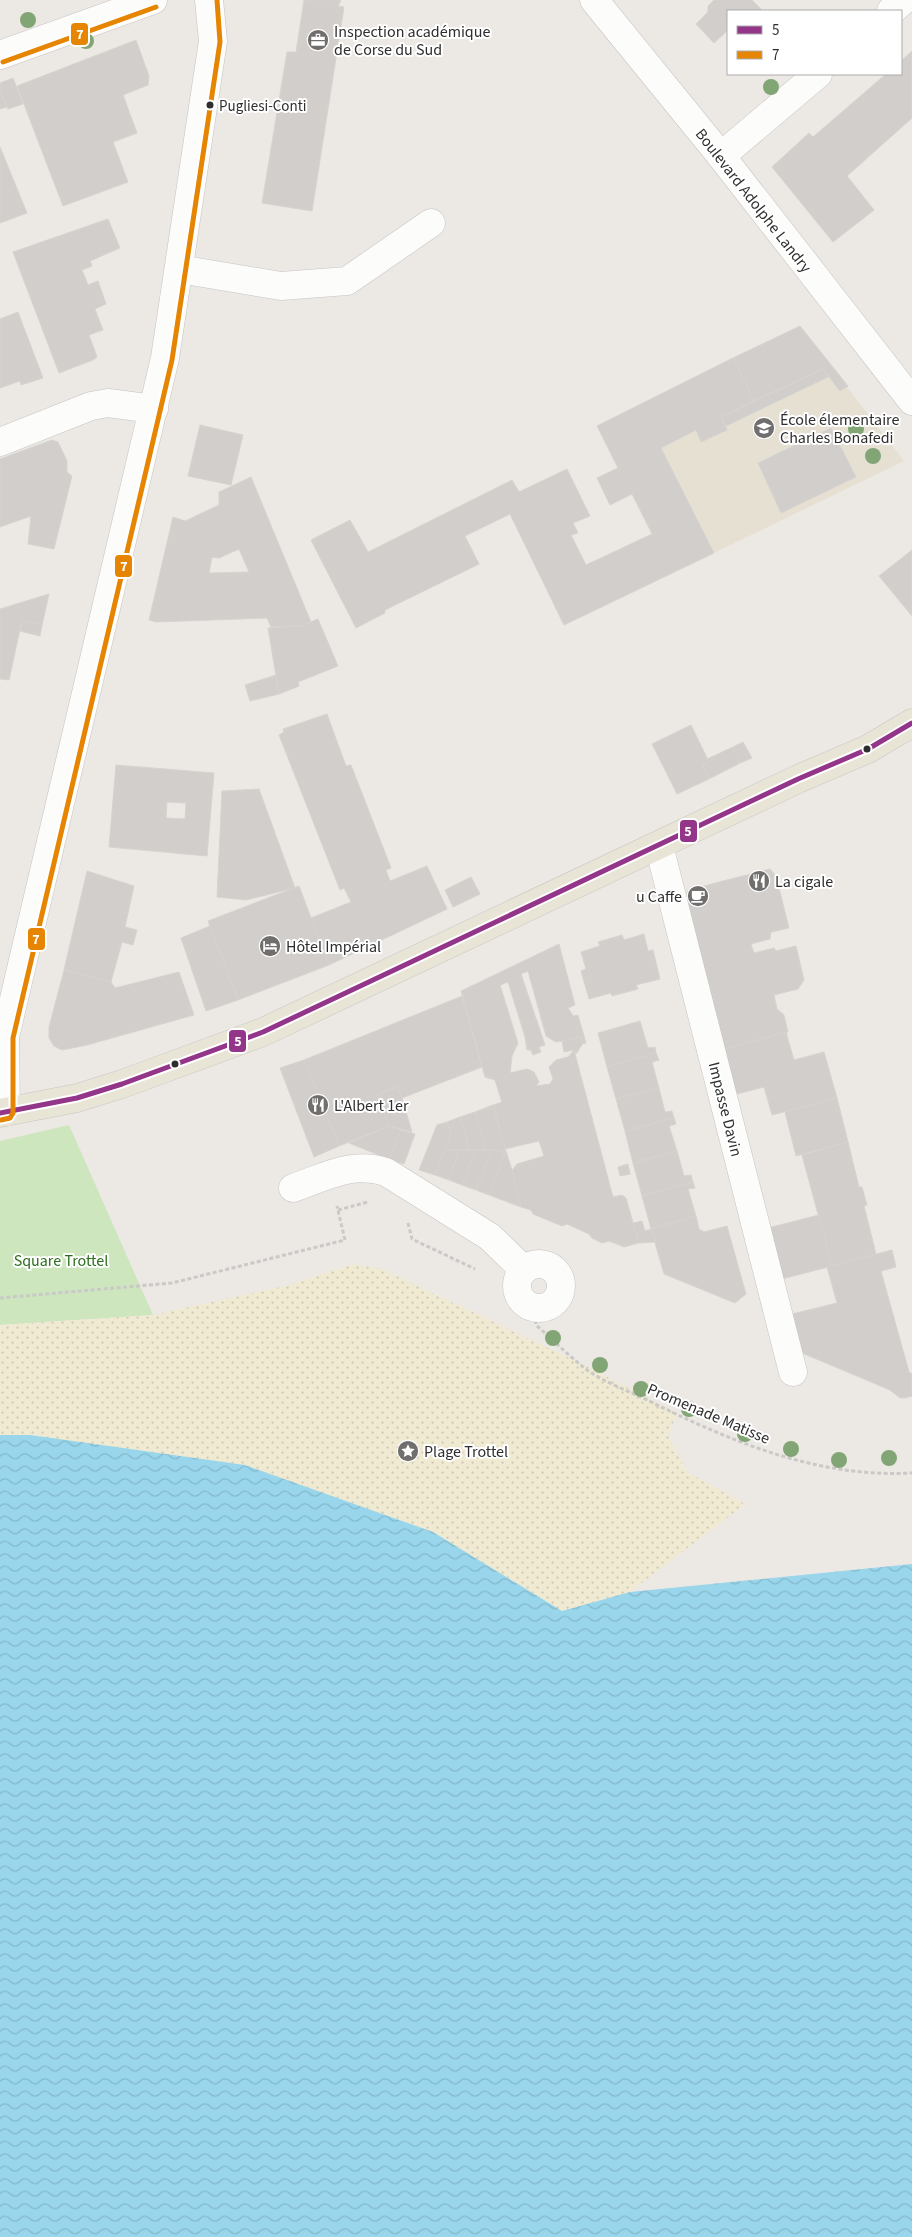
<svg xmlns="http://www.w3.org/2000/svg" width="912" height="2237" font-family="'Source Sans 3',sans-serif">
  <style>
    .education { fill: #e6e0d3 }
    .grass { fill: #cee6be }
    .sand { fill: url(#sand-dots) }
    .water { fill: url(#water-waves) }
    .building { fill: #d1cecb; stroke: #d7d4d0; fill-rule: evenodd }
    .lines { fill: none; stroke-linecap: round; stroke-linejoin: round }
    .minor-casing { stroke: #c5c4c5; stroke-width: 29 }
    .major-casing { stroke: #c6c5c4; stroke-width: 29 }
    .path { stroke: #c9c9c8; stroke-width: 3; stroke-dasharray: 4 2.5; stroke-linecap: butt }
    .minor { stroke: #fcfcfb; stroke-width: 28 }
    .major { stroke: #e8e4d6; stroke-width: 28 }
    .bus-1-casing { stroke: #fff; stroke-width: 9 }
    .bus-2-casing { stroke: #fff; stroke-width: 9 }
    .bus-1 { stroke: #933588; stroke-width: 5 }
    .bus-2 { stroke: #e68502; stroke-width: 5 }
    .tree { fill: #82a575 }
    .bus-dot { fill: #2e2e2e; stroke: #fff; stroke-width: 2 }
    .labels { text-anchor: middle; stroke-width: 4; stroke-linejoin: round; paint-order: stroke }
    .bus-label { font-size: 15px; fill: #2e2e2e; stroke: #fff; text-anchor: start }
    .poi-label { font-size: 16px; fill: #2e2e2e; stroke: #fff; text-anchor: start }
    .street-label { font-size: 16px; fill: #2e2e2e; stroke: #fff }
    .park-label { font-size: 16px; fill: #2c6e1b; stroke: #fff }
    .line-badge { stroke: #fff; stroke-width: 2 }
    .badge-label { font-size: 14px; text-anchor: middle; font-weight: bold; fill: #fff }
  </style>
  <defs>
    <pattern id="sand-dots" width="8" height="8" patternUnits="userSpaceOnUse" patternTransform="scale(1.25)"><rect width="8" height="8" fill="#f0ead3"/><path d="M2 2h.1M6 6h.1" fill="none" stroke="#cec9b5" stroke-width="1.8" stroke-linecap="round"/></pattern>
    <pattern id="water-waves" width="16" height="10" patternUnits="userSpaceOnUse" patternTransform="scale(1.25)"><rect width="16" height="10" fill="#99d6ec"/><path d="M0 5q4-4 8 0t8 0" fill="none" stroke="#84b8cb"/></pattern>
  </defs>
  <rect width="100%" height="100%" fill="#ece8e4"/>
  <path class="education" d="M800,326L904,461L714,553L661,448L636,407Z"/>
  <path class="grass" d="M69,1125L153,1315L0,1325V1141Z"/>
  <path class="sand" d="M354,1264L384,1270L584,1365L677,1413L668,1436L687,1472L745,1504L630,1592L562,1611L433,1532L0,1435V1325L153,1315L285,1286Z"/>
  <path class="water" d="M0,1435H30L245,1465L433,1532L562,1611L630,1592L912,1564V2237H0Z"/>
  <g class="building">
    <path d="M304,0H341L338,6L344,7L312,211L262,203L287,52H296Z"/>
    <path d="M714,0H752L763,11H728V30L714,43L696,24L708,12V6Z"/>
    <path d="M136,40L149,76L148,85L123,95L137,133L113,142L128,182L63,206L17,86Z"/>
    <path d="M912,51V118L847,176L874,210L833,242L772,167L809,133L813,137L886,74H901V61Z"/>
    <path d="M13,78L23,104L8,109L0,90V83Z"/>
    <path d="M0,90L7,107L0,109Z"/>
    <path d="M0,147L27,213L0,223Z"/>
    <path d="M108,219L120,248L90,261L92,266L82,270L88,285L98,281L106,304L95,309L103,330L89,335L97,357L93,360L59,373L13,252Z"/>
    <path d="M18,312L43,378L21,385L20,381L0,388V319Z"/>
    <path d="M800,326L848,386L840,391L823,369L754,401L733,358Z"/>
    <path d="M733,358L754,401L721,417L727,430L701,442L696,430L661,448L714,553L564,625L510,514L465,536L479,564L385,610V613L356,628L311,540L350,520L368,552L512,480L519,492L567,469L590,516L573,523L578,533L571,535L586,565L652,534L632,494L610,505L597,478L618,468L597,426Z"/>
    <path d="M823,369L828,377L726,426L721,417Z"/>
    <path d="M200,425L243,435L231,485L188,476Z"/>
    <path d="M831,428L856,477L781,513L758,463Z"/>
    <path d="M52,440L58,442L67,461V472L72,476L54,549L28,544L31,516L0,527V459Z"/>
    <path d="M251,477L311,622L301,626L271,627L267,618L156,622L149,620L173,517L185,521L219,505V492ZM239,549L249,572L209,573L212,557L219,558Z"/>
    <path d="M912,550V616L879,576Z"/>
    <path d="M49,594L42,625L22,620L9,680L0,679V609Z"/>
    <path d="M318,619L338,666L298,682L299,686L279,694L268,628L301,626Z"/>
    <path d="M22,620L42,625L40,636L20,631Z"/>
    <path d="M276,675L279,694L250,701L245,685Z"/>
    <path d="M327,714L346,766L351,765L391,868L386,870L390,881L427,866L447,909L329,965L311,918L351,902L344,888L340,890L279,735L284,732L283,729Z"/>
    <path d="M691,725L709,762L702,765L709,779L677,794L652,744Z"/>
    <path d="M743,742L752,758L740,763L733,747Z"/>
    <path d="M733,747L740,763L709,779L702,765L709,762L707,759Z"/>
    <path d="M116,765L214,773L207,856L109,847ZM167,802L186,803L185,819L166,818Z"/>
    <path d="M259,789L295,888L246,900L217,897L222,791Z"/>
    <path d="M770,869L776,876L789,928L771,932L770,939L751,944L754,953L774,948L776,951L796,946L804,980L798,989L774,995L777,1009L784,1015L788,1032L721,1050L683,901L688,890Z"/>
    <path d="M87,871L134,886L125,927L137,930L133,945L122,942L111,982L64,970Z"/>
    <path d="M471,877L480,894L453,907L445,890Z"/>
    <path d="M299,886L329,965L238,1000L208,921Z"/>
    <path d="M210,926L238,1000L206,1011L181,938Z"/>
    <path d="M644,934L648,951L653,950L660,979L636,985L638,989L612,996L611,993L589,999L581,971L586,969L581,952L600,946L598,942L622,935L624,940Z"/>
    <path d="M559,944L575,1005L568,1008L573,1016L578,1015L586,1043L582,1044L581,1037L556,1042L546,1036L528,971L521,974L545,1045L539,1047L541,1052L533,1055L531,1050H527L525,1037L508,982L500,985L518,1043L512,1056L510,1073L527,1069L534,1072L539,1082L536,1086L550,1084L553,1079L549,1067L556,1060L568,1057L574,1050L613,1197L622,1195L626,1198L636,1233L638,1243L624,1247L609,1241L602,1243L592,1238L589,1234L567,1224L562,1226L533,1214L531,1210L521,1207L512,1170L517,1164L544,1156L539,1141L505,1149L493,1105L502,1102L495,1080L485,1077L461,991Z"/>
    <path d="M64,970L111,982L115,988L179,972L194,1015L87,1045L62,1050L54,1046L49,1038V1027Z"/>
    <path d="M462,996L482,1067L402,1098L398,1087L377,1095L389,1126L339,1146L304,1060Z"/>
    <path d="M640,1021L648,1048L655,1047L656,1053L607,1067L598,1033Z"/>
    <path d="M786,1032L794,1060L824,1052L837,1098L772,1115L764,1087L733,1095L721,1050Z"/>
    <path d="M581,1037L583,1043L576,1054L574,1050L564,1052L562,1041Z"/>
    <path d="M656,1053L659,1060L652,1062L659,1088L616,1099L607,1067Z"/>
    <path d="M304,1060L339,1146L314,1157L280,1068Z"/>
    <path d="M398,1087L402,1098L412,1132L389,1126L377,1095Z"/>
    <path d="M659,1088L665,1112L672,1111L674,1118L625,1131L616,1099Z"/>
    <path d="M837,1098L848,1142L796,1156L785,1112Z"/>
    <path d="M493,1105L505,1149L506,1151L486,1150L475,1112Z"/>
    <path d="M475,1112L486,1150H470L460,1117Z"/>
    <path d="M460,1117L470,1150H445L451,1134L447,1122Z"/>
    <path d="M674,1118L676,1124L669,1126L677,1151L633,1163L625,1131Z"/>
    <path d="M447,1122L451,1134L435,1175L419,1170L437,1125Z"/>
    <path d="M389,1126L401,1130L389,1159L349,1143Z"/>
    <path d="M401,1130L415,1134L404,1164L389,1159Z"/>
    <path d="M848,1142L859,1187H862L867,1205L864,1206L876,1254L832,1266L802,1155Z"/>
    <path d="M445,1150H459L449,1180L435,1175Z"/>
    <path d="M459,1150H476L462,1185L449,1180Z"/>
    <path d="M476,1150H492L476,1190L462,1185Z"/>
    <path d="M492,1150L506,1151L489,1195L476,1190Z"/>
    <path d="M506,1151L512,1170L521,1207L489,1195Z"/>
    <path d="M677,1151L684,1176L691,1175L693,1182L642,1196L633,1163Z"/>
    <path d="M628,1164L630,1174L620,1176L618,1167Z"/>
    <path d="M693,1182L695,1188L688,1189L696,1216L651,1229L642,1196Z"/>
    <path d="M819,1215L832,1266L782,1279L768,1228Z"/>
    <path d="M696,1216L699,1229L704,1232L727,1226L746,1294L735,1303L664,1274L651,1229Z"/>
    <path d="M642,1221L645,1231L636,1233L633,1223Z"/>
    <path d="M651,1229L656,1242L638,1243L636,1233Z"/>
    <path d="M892,1250L896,1267L881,1271L909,1372L912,1374V1396L905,1398H900L890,1390L802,1353L792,1314L837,1303L827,1267Z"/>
  </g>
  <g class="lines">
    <g class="minor-casing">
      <g id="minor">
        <path d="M594,0L721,156L912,401"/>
        <path d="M891,11L904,0"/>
        <path d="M0,55L153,0"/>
        <path d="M721,156L818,74"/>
        <path d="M179,269L281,286L347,281L431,223"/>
        <path d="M0,442L91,406L108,403L154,409"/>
        <path d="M659,846L793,1372"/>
        <path d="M6,1112L5,1037L165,358L213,41L209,0"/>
        <path d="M293,1188C325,1177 352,1161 386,1172L490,1237L524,1270"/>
        <circle cx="539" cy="1286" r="22"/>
      </g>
    </g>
    <g class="major-casing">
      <path id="major" d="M0,1113L77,1098L122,1084L263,1032L798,779L868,749L912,723"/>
    </g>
    <g class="path">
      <path d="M338,1210L368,1202"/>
      <path d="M408,1223L412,1239L475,1269"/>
      <path d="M0,1298L172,1283L345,1240L337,1206"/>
      <path d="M534,1307L536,1325C553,1340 569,1356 587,1370C604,1382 626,1390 645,1399C730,1441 816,1478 912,1473"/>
    </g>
    <use href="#minor" class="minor"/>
    <use href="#major" class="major"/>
    <g class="bus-1-casing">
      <path id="bus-1" d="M0,1113L77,1098L122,1084L263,1032L798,779L868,749L912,723"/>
    </g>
    <g class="bus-2-casing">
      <g id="bus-2">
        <path d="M3,62L156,7"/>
        <path d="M1,1120L10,1118L13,1113V1038L172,360L220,42L217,0"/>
      </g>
    </g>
    <use href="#bus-1" class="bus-1"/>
    <use href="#bus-2" class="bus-2"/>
  </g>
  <g class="tree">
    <circle cx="28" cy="20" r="8"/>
    <circle cx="86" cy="41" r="8"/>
    <circle cx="771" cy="87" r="8"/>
    <circle cx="856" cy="429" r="8"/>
    <circle cx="873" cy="456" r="8"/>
    <circle cx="553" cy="1338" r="8"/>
    <circle cx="600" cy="1365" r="8"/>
    <circle cx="641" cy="1389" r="8"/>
    <circle cx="689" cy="1409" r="8"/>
    <circle cx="745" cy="1434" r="8"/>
    <circle cx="791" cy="1449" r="8"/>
    <circle cx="889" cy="1458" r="8"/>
    <circle cx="839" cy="1460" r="8"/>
  </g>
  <defs>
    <g id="office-disc" transform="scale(1.125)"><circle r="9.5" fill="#706f6e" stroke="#fff"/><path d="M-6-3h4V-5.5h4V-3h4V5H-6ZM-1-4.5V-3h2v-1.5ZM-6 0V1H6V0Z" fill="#fff"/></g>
    <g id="school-disc" transform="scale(1.125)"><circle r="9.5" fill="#706f6e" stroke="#fff"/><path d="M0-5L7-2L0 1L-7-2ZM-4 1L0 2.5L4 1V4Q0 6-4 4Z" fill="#fff"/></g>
    <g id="restaurant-disc" transform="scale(1.125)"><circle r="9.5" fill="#706f6e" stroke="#fff"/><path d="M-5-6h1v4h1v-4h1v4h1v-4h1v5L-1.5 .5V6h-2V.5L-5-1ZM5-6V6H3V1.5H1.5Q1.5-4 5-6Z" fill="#fff"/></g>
    <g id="cafe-disc" transform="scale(1.125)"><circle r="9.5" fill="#706f6e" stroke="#fff"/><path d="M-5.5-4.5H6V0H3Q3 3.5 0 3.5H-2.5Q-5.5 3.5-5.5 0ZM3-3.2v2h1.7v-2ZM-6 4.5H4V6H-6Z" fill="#fff"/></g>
    <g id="hotel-disc" transform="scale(1.125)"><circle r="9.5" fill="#706f6e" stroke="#fff"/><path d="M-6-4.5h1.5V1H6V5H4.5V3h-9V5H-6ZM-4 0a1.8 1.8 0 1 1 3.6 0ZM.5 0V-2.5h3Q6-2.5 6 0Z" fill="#fff"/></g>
    <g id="sight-disc" transform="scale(1.125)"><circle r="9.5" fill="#706f6e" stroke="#fff"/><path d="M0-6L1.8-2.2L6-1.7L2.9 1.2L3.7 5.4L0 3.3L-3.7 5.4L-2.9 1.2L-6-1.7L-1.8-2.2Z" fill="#fff"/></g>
  </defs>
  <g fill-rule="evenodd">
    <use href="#office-disc" x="318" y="40"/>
    <use href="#school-disc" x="764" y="428"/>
    <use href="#restaurant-disc" x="759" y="881"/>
    <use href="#cafe-disc" x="698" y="896"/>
    <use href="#hotel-disc" x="270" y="946"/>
    <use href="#restaurant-disc" x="318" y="1105"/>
    <use href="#sight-disc" x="408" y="1451"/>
  </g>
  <g class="bus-dot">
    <circle cx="210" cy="105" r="4.5"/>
    <circle cx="867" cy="749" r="4.5"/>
    <circle cx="175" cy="1064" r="4.5"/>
  </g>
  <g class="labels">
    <g class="bus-label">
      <text x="219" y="111">Pugliesi-Conti</text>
    </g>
    <g class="poi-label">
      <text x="334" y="37">Inspection académique<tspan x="334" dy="18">de Corse du Sud</tspan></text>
      <text x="780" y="425">École élementaire<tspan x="780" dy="18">Charles Bonafedi</tspan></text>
      <text x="775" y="887">La cigale</text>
      <text x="682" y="902" text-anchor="end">u Caffe</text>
      <text x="286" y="952">Hôtel Impérial</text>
      <text x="334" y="1111">L'Albert 1er</text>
      <text x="424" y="1457">Plage Trottel</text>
    </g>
    <g class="street-label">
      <text transform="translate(754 200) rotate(52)" y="6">Boulevard Adolphe Landry</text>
      <text transform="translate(726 1109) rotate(76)" y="6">Impasse Davin</text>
      <text transform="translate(709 1413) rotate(23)" y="6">Promenade Matisse</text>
    </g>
    <g class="park-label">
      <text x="61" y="1266">Square Trottel</text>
    </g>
  </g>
  <g class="line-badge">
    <rect x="70" y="22" width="19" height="24" rx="5" fill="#e68502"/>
    <rect x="114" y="554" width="19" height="24" rx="5" fill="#e68502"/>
    <rect x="679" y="819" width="19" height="24" rx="5" fill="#933588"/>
    <rect x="27" y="927" width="19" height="24" rx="5" fill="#e68502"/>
    <rect x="228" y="1029" width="19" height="24" rx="5" fill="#933588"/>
  </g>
  <g class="badge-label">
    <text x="80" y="39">7</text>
    <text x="124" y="571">7</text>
    <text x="688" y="836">5</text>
    <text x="36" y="944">7</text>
    <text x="238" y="1046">5</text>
  </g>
  <rect x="727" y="10" width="175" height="65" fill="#ffffff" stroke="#ababab"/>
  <rect x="737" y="26" width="25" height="8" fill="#933588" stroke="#ababab"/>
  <text x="772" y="35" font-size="15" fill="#2e2e2e">5</text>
  <rect x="737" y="51" width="25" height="8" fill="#e68502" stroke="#ababab"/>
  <text x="772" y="60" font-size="15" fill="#2e2e2e">7</text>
</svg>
